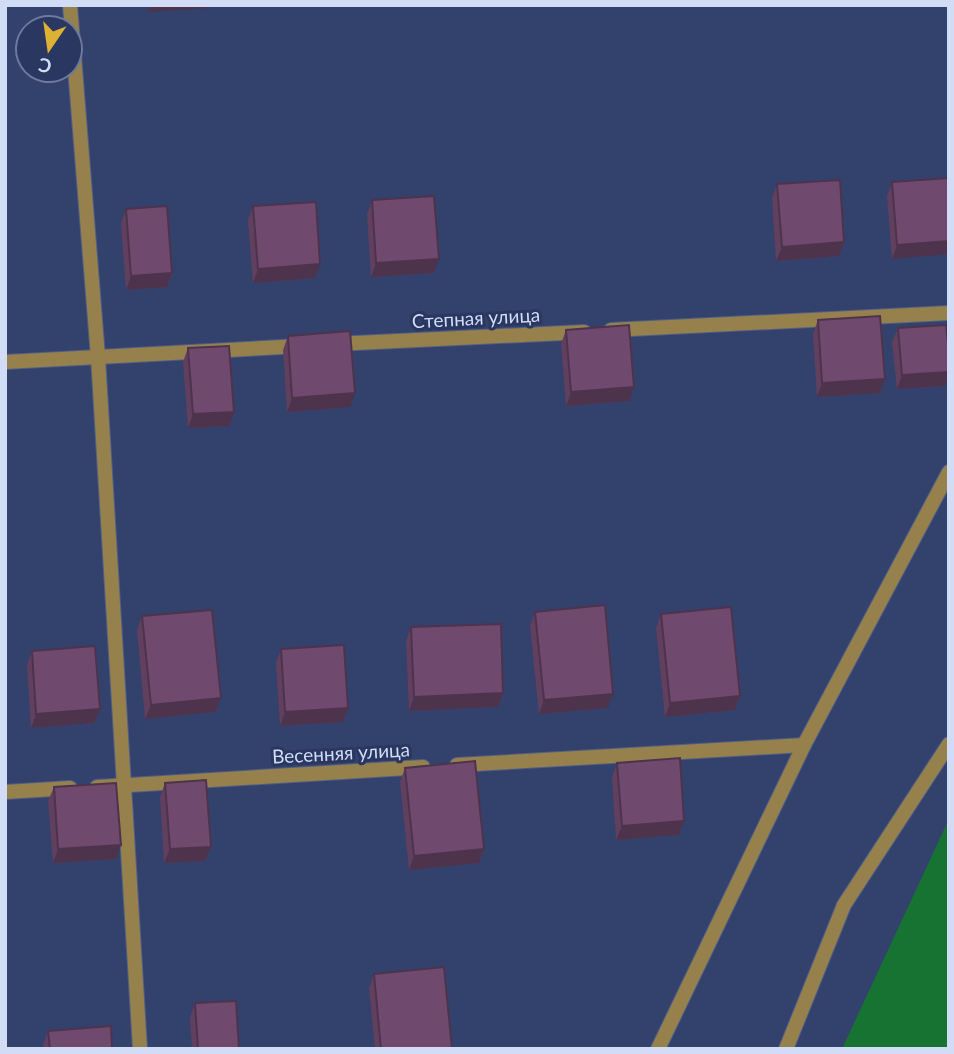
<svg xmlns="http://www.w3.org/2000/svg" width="954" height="1054" font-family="Lato,sans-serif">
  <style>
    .green { fill: #177332 }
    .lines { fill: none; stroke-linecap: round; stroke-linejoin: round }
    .service-casing { stroke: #505e86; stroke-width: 16 }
    .minor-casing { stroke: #505e86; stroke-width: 16 }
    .service { stroke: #96814c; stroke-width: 14 }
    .minor { stroke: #96814c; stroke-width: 14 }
    .wall { fill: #603f5f }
    .shaded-wall { fill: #4e334d }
    .building { fill: #70496e; stroke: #4e334d; stroke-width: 2 }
    .labels { text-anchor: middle; stroke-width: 6; stroke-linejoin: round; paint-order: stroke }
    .street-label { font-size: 19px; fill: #d2dcf6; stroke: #293761 }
  </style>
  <rect width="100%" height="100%" fill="#33426d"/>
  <path class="green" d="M949,819V1049H842Z"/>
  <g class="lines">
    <g class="service-casing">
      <g id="service">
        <path d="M70,5L98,357L140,1049"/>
        <path d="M658,1049L804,745L949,472"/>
        <path d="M786,1049L844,905L949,744"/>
      </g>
    </g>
    <g class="minor-casing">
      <g id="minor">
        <path d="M611,330L949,313"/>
        <path d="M335,344L584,332"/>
        <path d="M5,362L301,346"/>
        <path d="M457,765L804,745"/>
        <path d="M97,787L423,767"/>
        <path d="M5,792L70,788"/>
      </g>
    </g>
    <use href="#service" class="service"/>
    <use href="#minor" class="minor"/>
  </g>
  <g class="wall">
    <path d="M949,178L892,259L887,196L892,182Z"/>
    <path d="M777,184L844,242L839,256L776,261L772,198Z"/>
    <path d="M372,200L434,273L371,277L367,214Z"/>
    <path d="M253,206L315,278L253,283L248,220Z"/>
    <path d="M126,209L172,273L167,287L126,290L121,223Z"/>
    <path d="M818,320L885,379L880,393L817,397L813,334Z"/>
    <path d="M898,328L945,386L897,389L892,342Z"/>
    <path d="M566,330L634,387L629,401L566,406L561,344Z"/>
    <path d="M288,336L350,407L287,412L283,350Z"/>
    <path d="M188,348L229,426L188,428L183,362Z"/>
    <path d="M535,612L608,708L539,714L530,626Z"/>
    <path d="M661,614L740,696L735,710L665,717L656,628Z"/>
    <path d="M142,616L221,698L215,712L145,719L137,630Z"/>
    <path d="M411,627L498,707L409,711L406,641Z"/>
    <path d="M281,649L348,708L343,722L280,726L276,663Z"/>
    <path d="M32,651L94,723L31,728L27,665Z"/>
    <path d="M617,763L684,821L679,835L616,840L612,777Z"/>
    <path d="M405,768L484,849L479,863L409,870L400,782Z"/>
    <path d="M165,783L211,847L205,861L164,863L160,797Z"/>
    <path d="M54,787L116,859L53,863L48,801Z"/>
    <path d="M374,974L452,1049H375L369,988Z"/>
    <path d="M195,1003L239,1049H192L190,1017Z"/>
    <path d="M48,1031L112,1049H43V1045Z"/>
  </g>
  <g class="shaded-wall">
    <path d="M150,5H211L210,8L148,12Z"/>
    <path d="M289,5H327L288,7Z"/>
    <path d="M949,241V254L892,259L897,245Z"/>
    <path d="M844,242L839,256L776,261L782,247Z"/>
    <path d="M439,259L434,273L371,277L376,263Z"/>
    <path d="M320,264L315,278L253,283L258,269Z"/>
    <path d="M172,273L167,287L126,290L131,276Z"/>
    <path d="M949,372V376L945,386L897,389L902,375Z"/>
    <path d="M885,379L880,393L817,397L822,383Z"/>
    <path d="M634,387L629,401L566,406L571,392Z"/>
    <path d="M355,393L350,407L287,412L292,398Z"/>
    <path d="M234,412L229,426L188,428L193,414Z"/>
    <path d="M503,693L498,707L409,711L414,697Z"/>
    <path d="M613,694L608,708L539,714L544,700Z"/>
    <path d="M740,696L735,710L665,717L670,703Z"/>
    <path d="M221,698L215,712L145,719L151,705Z"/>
    <path d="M348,708L343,722L280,726L285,712Z"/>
    <path d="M100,709L94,723L31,728L36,714Z"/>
    <path d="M684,821L679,835L616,840L622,826Z"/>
    <path d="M121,845L116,859L53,863L58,849Z"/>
    <path d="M211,847L205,861L164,863L170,849Z"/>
    <path d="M484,849L479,863L409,870L414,856Z"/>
  </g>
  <g class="building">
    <path d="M949,178V241L897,245L892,182Z"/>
    <path d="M840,180L844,242L782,247L777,184Z"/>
    <path d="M434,196L439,259L376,263L372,200Z"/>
    <path d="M316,202L320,264L258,269L253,206Z"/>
    <path d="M167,206L172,273L131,276L126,209Z"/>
    <path d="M880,316L885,379L822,383L818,320Z"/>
    <path d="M629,325L634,387L571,392L566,330Z"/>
    <path d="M946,325L949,354V372L902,375L898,328Z"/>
    <path d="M350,331L355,393L292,398L288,336Z"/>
    <path d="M229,346L234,412L193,414L188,348Z"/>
    <path d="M605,605L613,694L544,700L535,612Z"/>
    <path d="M731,607L740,696L670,703L661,614Z"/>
    <path d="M212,610L221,698L151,705L142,616Z"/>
    <path d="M501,624L503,693L414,697L411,627Z"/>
    <path d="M344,645L348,708L285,712L281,649Z"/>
    <path d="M95,646L100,709L36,714L32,651Z"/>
    <path d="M680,758L684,821L622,826L617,763Z"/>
    <path d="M475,761L484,849L414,856L405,768Z"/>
    <path d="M206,780L211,847L170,849L165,783Z"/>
    <path d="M116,783L121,845L58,849L54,787Z"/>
    <path d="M444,967L452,1049H381L374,974Z"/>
    <path d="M236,1001L239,1049H198L195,1003Z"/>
    <path d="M111,1026L112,1049H50L48,1031Z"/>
  </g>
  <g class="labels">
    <g class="street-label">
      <text transform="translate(476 318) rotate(-3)" y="7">Степная улица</text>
      <text transform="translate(341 753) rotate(-3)" y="7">Весенняя улица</text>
    </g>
  </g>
  <rect width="954" height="1054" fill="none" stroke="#d2dcf6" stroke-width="14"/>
  <g transform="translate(49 49) rotate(193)"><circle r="33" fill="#293761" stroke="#6d799d" stroke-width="2"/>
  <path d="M0-5L12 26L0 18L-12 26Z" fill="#ddb133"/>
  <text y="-10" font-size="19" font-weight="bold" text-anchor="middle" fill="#d2dcf6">С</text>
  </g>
</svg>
